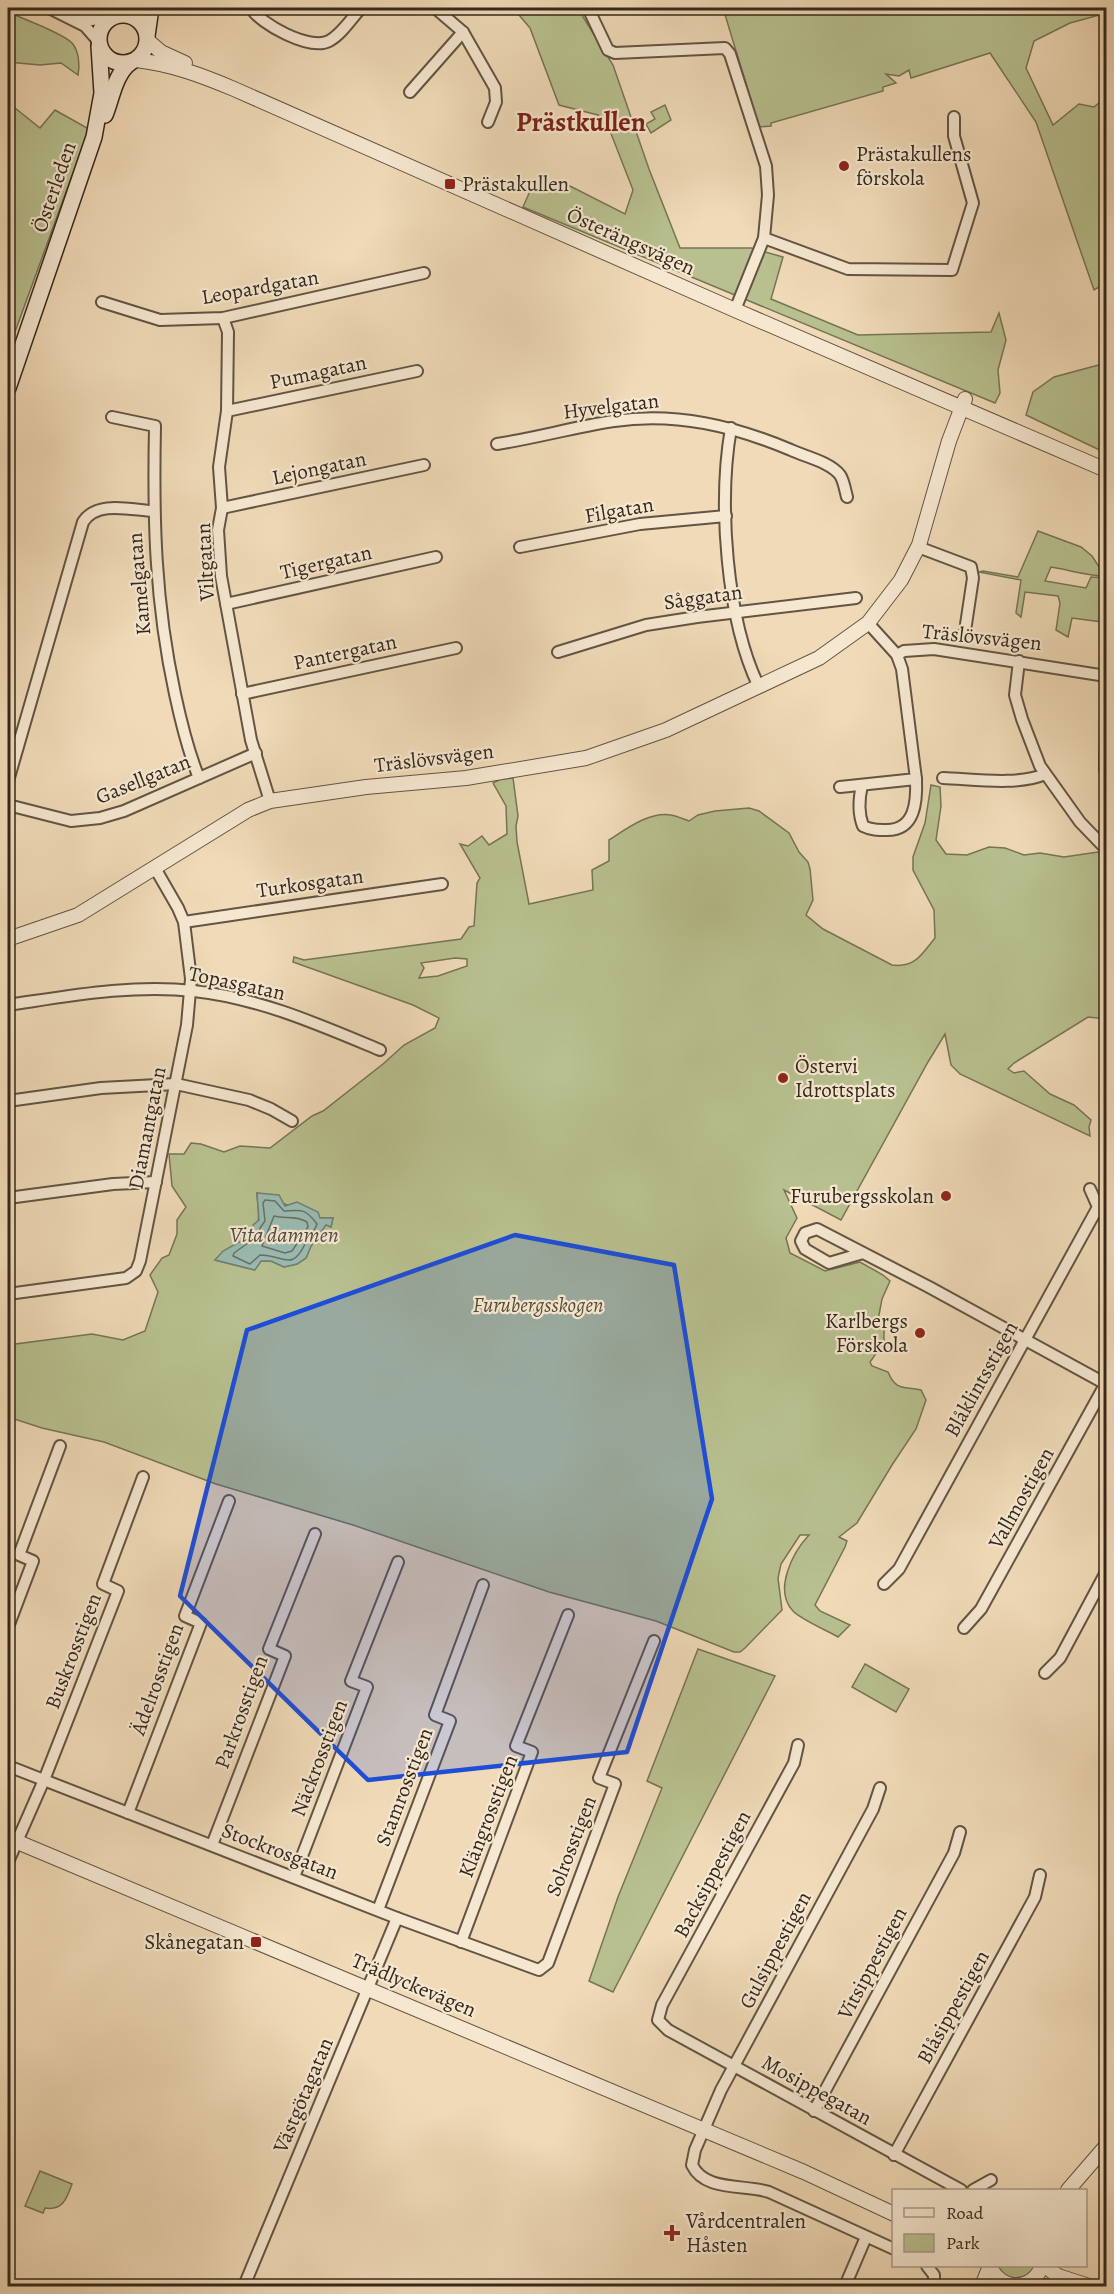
<svg xmlns="http://www.w3.org/2000/svg" width="1114" height="2294" font-family="Alegreya,serif">
  <style>
    .green { fill: #b8c08f; stroke: #767456; stroke-width: 1.5; fill-rule: evenodd }
    .water { fill: #9abab1; stroke: #718075; stroke-width: 1.5 }
    .lines { fill: none; stroke-linecap: round; stroke-linejoin: round }
    .shore { stroke: #677166; stroke-width: 1.5 }
    .minor-casing { stroke: #635443; stroke-width: 14 }
    .tertiary-casing { stroke: #635443; stroke-width: 16 }
    .secondary-casing { stroke: #34281c; stroke-width: 18 }
    .minor { stroke: #f5e7d0; stroke-width: 10 }
    .tertiary { stroke: #f5e7d0; stroke-width: 14 }
    .secondary { stroke: #f5e7d0; stroke-width: 15 }
    .marked { fill: #1d4ed8; fill-opacity: 0.2; stroke: #1d4ed8; stroke-width: 4.5; stroke-linejoin: round }
    .poi-dot { fill: #8f2418; stroke: #f5e7d0; stroke-width: 2 }
    .labels { text-anchor: middle; stroke-width: 4.5; stroke-linejoin: round; paint-order: stroke }
    .poi-label { font-size: 21px; fill: #34281c; stroke: #f5e7d0; text-anchor: start }
    .street-label { font-size: 21px; fill: #34281c; stroke: #f5e7d0 }
    .park-label { font-size: 21px; font-style: italic; fill: #554e39; stroke: #f5e7d0 }
    .water-label { font-size: 22px; font-style: italic; fill: #4e4c41; stroke: #f5e7d0 }
    .district-label { font-size: 27px; font-weight: bold; fill: #7a1f14; stroke: #f5e7d0 }
  </style>
  <rect width="100%" height="100%" fill="#f0dab7"/>
  <filter id="stains"><feTurbulence type="fractalNoise" baseFrequency=".00333" numOctaves="4"/><feColorMatrix values="0 0 0 0 .2 0 0 0 0 .09 0 0 0 0 .02 0 0 0 .5 -.17"/></filter>
  <radialGradient id="worn" r=".72"><stop offset=".6" stop-color="#630" stop-opacity="0"/><stop offset="1" stop-color="#630" stop-opacity=".3"/></radialGradient>
  <g class="green">
    <path d="M513,8H581L583,17L613,65L649,169L680,248H751L783,257L771,299L858,335L991,332L999,313L1006,340L998,370L1000,393L995,403L523,207L530,191L549,185L570,186L625,214L633,190L610,131L598,115L559,105L530,28Z"/>
    <path d="M723,8H1106V18L1103,14L1070,23L1034,41L1026,68L1053,125L1079,104L1094,107L1106,97V283L1094,290L1036,122L990,53L911,78L909,70L899,76L886,74L896,83L883,87V91L771,123V126L759,127Z"/>
    <path d="M8,12C21,18 63,33 72,43C79,51 80,65 78,75L61,63L40,65L8,62Z"/>
    <path d="M665,105L671,120L651,133L646,124L655,119L651,112Z"/>
    <path d="M15,108L40,128L55,110L89,129L8,351V113Z"/>
    <path d="M1106,363V453L1026,415L1033,392L1054,377Z"/>
    <path d="M1038,531L1081,547L1092,556L1105,576C1087,576 1070,570 1051,567L1045,581L1086,588L1091,577L1105,578L1106,655L1100,650L1102,622L1072,618L1068,637L1056,630L1060,603L1058,596L1025,592L1021,617L1016,613L1021,580L979,572L983,571L1018,577Z"/>
    <path d="M513,778L518,816L516,826L517,842L529,904L593,890L592,870L609,861V840C626,829 650,811 671,815C677,816 683,819 689,821L698,815L715,811L749,808L759,811L789,833L799,852L808,862L810,869L813,900L806,915L823,929L892,965C915,968 921,955 935,938L934,910L913,870V857L925,823L931,785L940,787L941,806L936,840L946,854L967,855L989,847L1005,848L1024,855L1040,853L1064,857L1098,852L1106,859V1019L1088,1017L1014,1063L1008,1069L1014,1073L1024,1071L1050,1094L1074,1105L1091,1120L1089,1127L1090,1136L960,1074L951,1065L945,1034L928,1062L841,1220L784,1190L797,1218L786,1238L790,1253L825,1271L860,1262L883,1275L890,1281L882,1299L878,1320L884,1324V1342L870,1362L872,1366L888,1372C896,1391 903,1386 921,1390L926,1400L916,1429L892,1465L857,1523L839,1537L847,1541L845,1547L815,1605L820,1611L850,1625L838,1637C828,1631 800,1619 793,1611C773,1590 793,1552 809,1535H800L781,1564L778,1578L782,1610L745,1648L740,1652H734L656,1621L549,1592L353,1525L216,1484L104,1442L42,1428L8,1417V1345L92,1334L123,1340L145,1331L158,1292L150,1275L162,1258L169,1255L177,1234V1220L186,1207L172,1186L169,1154H184L191,1143L201,1144L224,1152L240,1146L270,1148L312,1116L323,1111L383,1064L404,1045L435,1028L439,1018L413,1005L293,962L294,957L304,960L461,939L469,927L474,926L477,883L480,878L460,844L468,846L482,836L489,845L507,834L506,806L493,783L501,779ZM455,958L467,959V966L438,976L419,978L424,968L421,963ZM257,1193L320,1218H333L331,1227L326,1224L311,1246L306,1258L297,1264L284,1267L271,1261H261L254,1270L215,1260C227,1246 253,1242 258,1222C260,1214 257,1202 257,1193Z"/>
    <path d="M698,1649L775,1676L613,1992L589,1981L618,1897L662,1788L647,1781Z"/>
    <path d="M865,1664L909,1689L896,1712L852,1687Z"/>
    <path d="M40,2171L72,2184C67,2198 63,2211 45,2208L43,2213L25,2206Z"/>
    <path d="M996,2266H1036L1034,2271L1021,2280L1005,2278Z"/>
  </g>
  <path class="water" d="M257,1193L279,1195L285,1206L297,1202L318,1212L320,1218H333L331,1227L326,1225L311,1246L306,1258L297,1264L284,1267L271,1261H261L255,1270L215,1260L223,1251L243,1240L245,1234L254,1233L253,1225L259,1220Z"/>
  <g class="lines">
    <g class="shore">
      <path d="M265,1200L275,1201L284,1211C302,1210 305,1208 317,1224C315,1231 309,1237 305,1244C292,1272 283,1255 260,1255L250,1264L233,1256L234,1253L259,1235L260,1228L265,1221L263,1203Z"/>
      <path d="M274,1216C286,1219 296,1215 307,1222L308,1227L292,1251L285,1253L262,1246Z"/>
    </g>
    <g class="minor-casing">
      <g id="minor">
        <path d="M49,8L85,26L98,41"/>
        <path d="M251,8C260,24 310,51 329,41C341,35 352,18 361,8"/>
        <path d="M435,8L463,32L495,88L496,102L488,122"/>
        <path d="M588,8L608,50L615,53L725,48L730,54L766,166L768,195L764,238L735,310"/>
        <path d="M74,16L91,20L112,18"/>
        <path d="M410,92L463,32"/>
        <path d="M764,238L848,269L952,270L973,203L954,136V117"/>
        <path d="M102,302L160,320L223,318L424,273"/>
        <path d="M223,318L228,332L227,411L219,467L222,508L218,530L221,576L251,740L270,801"/>
        <path d="M227,411L417,371"/>
        <path d="M112,417L155,426C153,520 155,602 175,694C181,722 188,751 199,778"/>
        <path d="M731,428C718,502 726,619 759,687"/>
        <path d="M497,444C536,438 574,427 614,421C676,412 734,426 791,450C806,457 830,462 840,475C844,481 845,490 847,497"/>
        <path d="M222,508L424,465"/>
        <path d="M520,547L640,524L726,516"/>
        <path d="M918,547L971,567L973,578L965,631"/>
        <path d="M226,604L436,557"/>
        <path d="M868,623L897,655L904,651L934,649L1106,676"/>
        <path d="M558,652L646,625L697,617L856,598"/>
        <path d="M1019,661L1015,695L1022,719L1040,766L1080,822L1106,849"/>
        <path d="M242,694L456,648"/>
        <path d="M1105,770L1106,705"/>
        <path d="M943,778C973,779 1018,786 1045,774"/>
        <path d="M8,781L83,522C97,500 131,510 153,511"/>
        <path d="M862,785C859,798 858,813 863,826C871,830 878,830 887,830C915,830 917,802 916,779"/>
        <path d="M840,787L916,779L902,669L897,655"/>
        <path d="M8,805L71,821L100,818L124,811L256,753"/>
        <path d="M184,922L442,884"/>
        <path d="M8,1005C69,996 132,984 194,991C259,998 320,1025 380,1050"/>
        <path d="M8,1101L101,1088L176,1084L249,1100L271,1109L292,1121"/>
        <path d="M8,1198L113,1184L156,1182"/>
        <path d="M863,1253L829,1263L805,1249L801,1241L805,1233L817,1229L929,1287L1106,1384"/>
        <path d="M8,1294L126,1278L136,1271L140,1261L187,1025L191,979L184,922L178,908L155,868"/>
        <path d="M884,1584L899,1569L1098,1207L1090,1189"/>
        <path d="M8,1627L33,1561L19,1555L60,1446"/>
        <path d="M964,1628L981,1609L1106,1383"/>
        <path d="M1045,1673L1060,1658L1106,1572"/>
        <path d="M798,1745L794,1763L662,2005L658,2020L668,2030L961,2190"/>
        <path d="M8,1766L397,1918L539,1970L548,1963L615,1784L599,1778L654,1641"/>
        <path d="M880,1788L873,1809L721,2090L695,2150L692,2165C705,2192 744,2184 769,2192L894,2249"/>
        <path d="M128,1813L201,1623L185,1616L229,1501"/>
        <path d="M212,1845L285,1656L269,1649L315,1534"/>
        <path d="M8,1862L44,1780L118,1591L103,1584L143,1477"/>
        <path d="M294,1877L367,1687L351,1681L398,1562"/>
        <path d="M378,1910L450,1721L435,1715L483,1585"/>
        <path d="M461,1942L532,1752L516,1746L568,1615"/>
        <path d="M814,2111L954,1853L960,1832"/>
        <path d="M894,2155L1035,1897L1040,1875"/>
        <path d="M973,2190L991,2180"/>
        <path d="M927,2266L934,2275V2286"/>
        <path d="M244,2286L397,1918"/>
        <path d="M845,2286L866,2237"/>
      </g>
    </g>
    <g class="tertiary-casing">
      <g id="tertiary">
        <path d="M147,40L161,52L185,63"/>
        <path d="M136,60C171,64 201,75 234,89L735,310L1106,470"/>
        <path d="M8,939L78,915L248,810L270,801L366,787L466,778L586,758L666,730L819,658L868,623L901,580L919,545L949,441L965,399"/>
        <path d="M8,1838L804,2172L894,2214"/>
        <path d="M1068,2190L1106,2146"/>
        <path d="M990,2266C1000,2291 1032,2292 1042,2266"/>
        <path d="M1045,2266L1058,2276L1089,2286"/>
        <path d="M1023,2285L1045,2286"/>
        <path d="M982,2286L990,2266"/>
      </g>
    </g>
    <g class="secondary-casing">
      <g id="secondary">
        <circle cx="123" cy="39" r="24"/>
        <path d="M147,36L151,8"/>
        <path d="M105,115C112,98 115,73 131,62"/>
        <path d="M8,388L94,137L102,93L99,46"/>
      </g>
    </g>
    <use href="#minor" class="minor"/>
    <use href="#tertiary" class="tertiary"/>
    <use href="#secondary" class="secondary"/>
  </g>
  <path class="marked" d="M515,1235L674,1265L712,1499L627,1752L368,1780L180,1596L247,1330Z"/>
  <g class="poi-dot">
    <circle cx="844" cy="166" r="6"/>
    <rect x="444" y="178" width="12" height="12" rx="3"/>
    <circle cx="783" cy="1078" r="6"/>
    <circle cx="946" cy="1196" r="6"/>
    <circle cx="920" cy="1333" r="6"/>
    <rect x="250" y="1936" width="12" height="12" rx="3"/>
    <path d="M669 2224h6v6h6v6h-6v6h-6v-6h-6v-6h6z"/>
  </g>
  <g class="labels">
    <g class="poi-label">
      <text x="856" y="161">Prästakullens<tspan x="856" dy="24">förskola</tspan></text>
      <text x="462" y="191">Prästakullen</text>
      <text x="795" y="1073">Östervi<tspan x="795" dy="24">Idrottsplats</tspan></text>
      <text x="934" y="1203" text-anchor="end">Furubergsskolan</text>
      <text x="908" y="1328" text-anchor="end">Karlbergs<tspan x="908" dy="24">Förskola</tspan></text>
      <text x="244" y="1949" text-anchor="end">Skånegatan</text>
      <text x="686" y="2228">Vårdcentralen<tspan x="686" dy="24">Håsten</tspan></text>
    </g>
    <g class="street-label">
      <text transform="translate(54 187) rotate(-71)" y="7">Österleden</text>
      <text transform="translate(631 241) rotate(24)" y="7">Österängsvägen</text>
      <text transform="translate(260 287) rotate(-10)" y="7">Leopardgatan</text>
      <text transform="translate(318 372) rotate(-12)" y="7">Pumagatan</text>
      <text transform="translate(611 406) rotate(-7)" y="7">Hyvelgatan</text>
      <text transform="translate(319 468) rotate(-12)" y="7">Lejongatan</text>
      <text transform="translate(619 510) rotate(-10)" y="7">Filgatan</text>
      <text transform="translate(205 562) rotate(-93)" y="7">Viltgatan</text>
      <text transform="translate(326 562) rotate(-13)" y="7">Tigergatan</text>
      <text transform="translate(139 584) rotate(-95)" y="7">Kamelgatan</text>
      <text transform="translate(703 597) rotate(-8)" y="7">Såggatan</text>
      <text transform="translate(982 637) rotate(6)" y="7">Träslövsvägen</text>
      <text transform="translate(345 652) rotate(-12)" y="7">Pantergatan</text>
      <text transform="translate(434 758) rotate(-7)" y="7">Träslövsvägen</text>
      <text transform="translate(143 779) rotate(-22)" y="7">Gasellgatan</text>
      <text transform="translate(310 883) rotate(-8)" y="7">Turkosgatan</text>
      <text transform="translate(237 983) rotate(12)" y="7">Topasgatan</text>
      <text transform="translate(147 1128) rotate(-79)" y="7">Diamantgatan</text>
      <text transform="translate(981 1379) rotate(-61)" y="7">Blåklintsstigen</text>
      <text transform="translate(1021 1498) rotate(-61)" y="7">Vallmostigen</text>
      <text transform="translate(73 1651) rotate(-69)" y="7">Buskrosstigen</text>
      <text transform="translate(157 1679) rotate(-70)" y="7">Ädelrosstigen</text>
      <text transform="translate(241 1712) rotate(-70)" y="7">Parkrosstigen</text>
      <text transform="translate(319 1758) rotate(-69)" y="7">Näckrosstigen</text>
      <text transform="translate(404 1787) rotate(-69)" y="7">Stamrosstigen</text>
      <text transform="translate(488 1816) rotate(-69)" y="7">Klängrosstigen</text>
      <text transform="translate(571 1846) rotate(-69)" y="7">Solrosstigen</text>
      <text transform="translate(280 1851) rotate(21)" y="7">Stockrosgatan</text>
      <text transform="translate(712 1874) rotate(-62)" y="7">Backsippestigen</text>
      <text transform="translate(775 1950) rotate(-62)" y="7">Gulsippestigen</text>
      <text transform="translate(872 1963) rotate(-62)" y="7">Vitsippestigen</text>
      <text transform="translate(414 1985) rotate(23)" y="7">Trädlyckevägen</text>
      <text transform="translate(953 2007) rotate(-61)" y="7">Blåsippestigen</text>
      <text transform="translate(817 2090) rotate(29)" y="7">Mosippegatan</text>
      <text transform="translate(303 2095) rotate(-67)" y="7">Västgötagatan</text>
    </g>
    <g class="park-label">
      <text x="538" y="1312">Furubergsskogen</text>
    </g>
    <g class="water-label">
      <text x="284" y="1242">Vita dammen</text>
    </g>
    <g class="district-label">
      <text x="581" y="131">Prästkullen</text>
    </g>
  </g>
  <rect width="1114" height="2294" fill="none" stroke="#f0dab7" stroke-width="30"/>
  <rect x="9" y="9" width="1096" height="2276" fill="none" stroke="#34281c" stroke-width="3"/>
  <rect x="15" y="15" width="1084" height="2264" fill="none" stroke="#34281c" stroke-width="1.5"/>
  <rect x="892" y="2189" width="195" height="78" fill="#f5e7d0" stroke="#a89b88" stroke-width="1.5"/>
  <rect x="904" y="2208" width="30" height="9" fill="#f5e7d0" stroke="#a89b88" stroke-width="1.5"/>
  <text x="946" y="2219" font-size="18" fill="#34281c">Road</text>
  <rect x="904" y="2234" width="30" height="18" fill="#b8c08f" stroke="#a89b88" stroke-width="1.5"/>
  <text x="946" y="2249" font-size="18" fill="#34281c">Park</text>
  <rect width="100%" height="100%" filter="url(#stains)"/>
  <rect width="100%" height="100%" fill="url(#worn)"/>
</svg>
